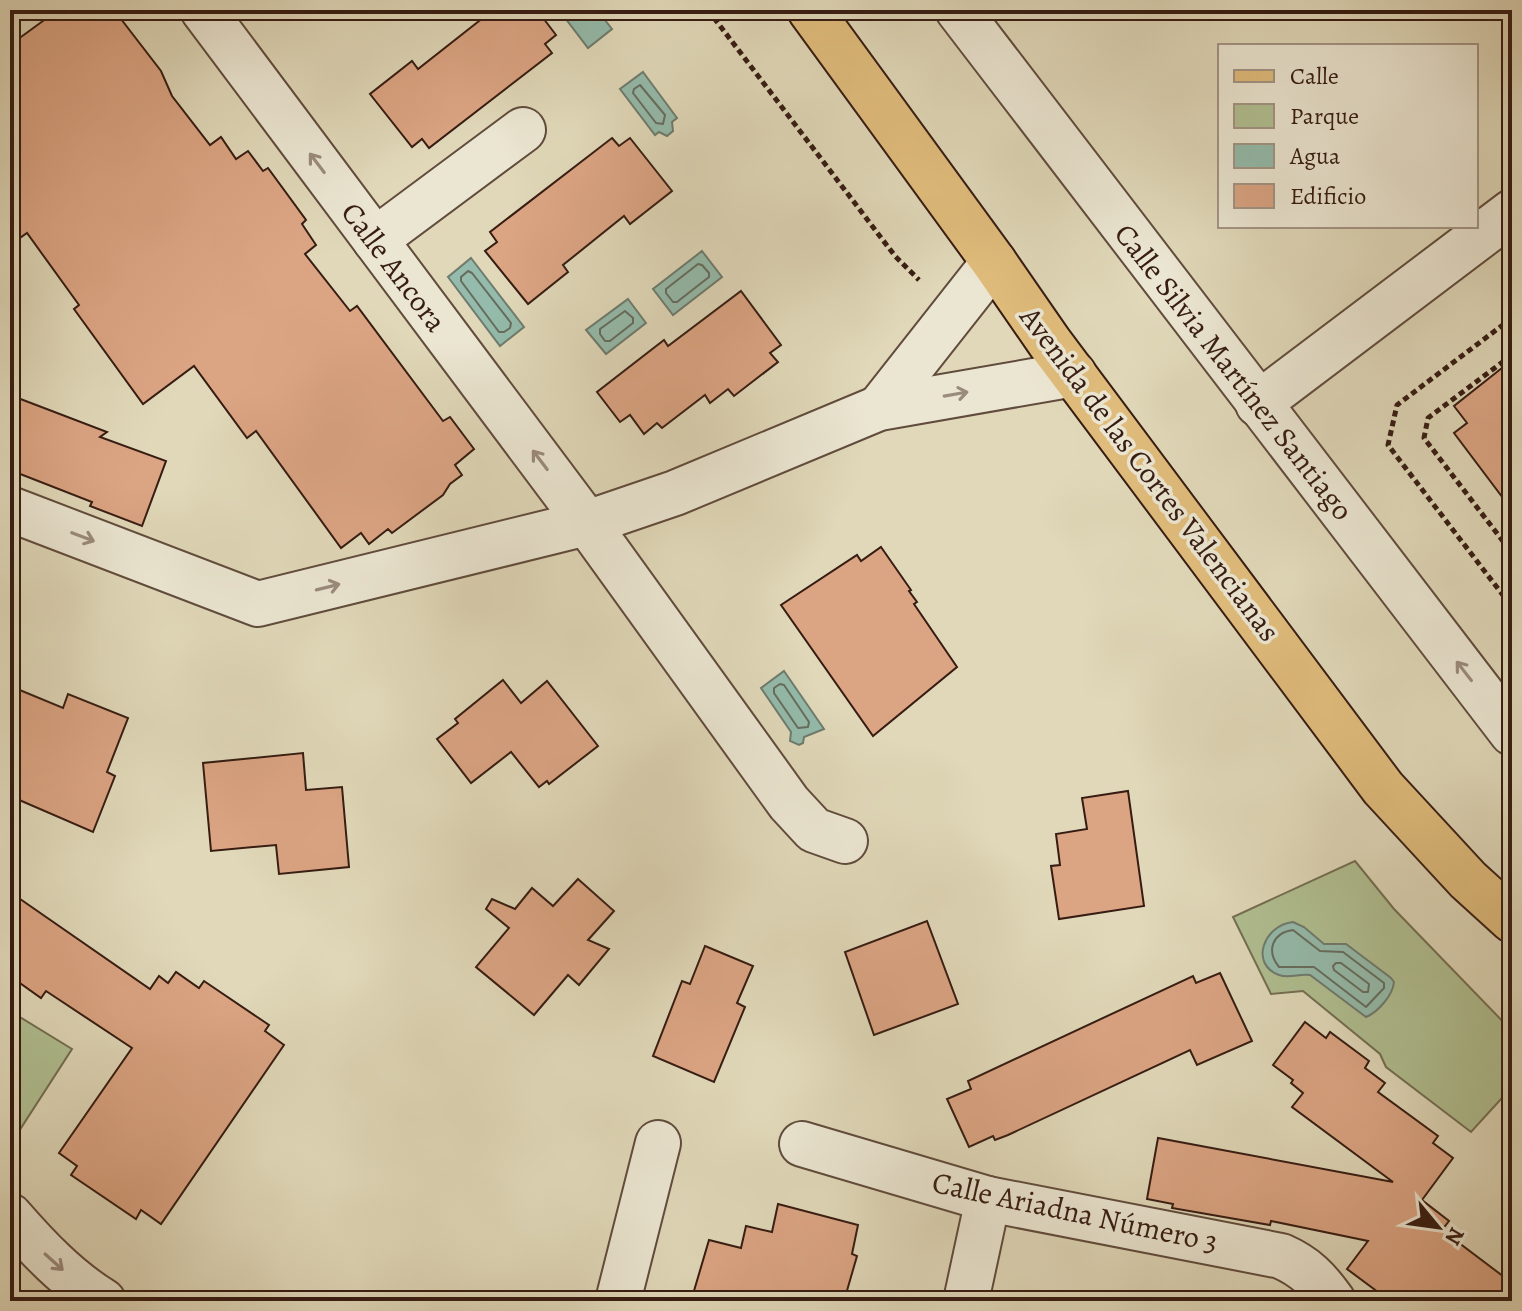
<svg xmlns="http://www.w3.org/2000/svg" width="1522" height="1311" font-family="Alegreya,serif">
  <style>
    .green { fill: #b0bf91; stroke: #736e52; stroke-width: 2 }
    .water { fill: #94bbab; stroke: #6e7b6e; stroke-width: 2 }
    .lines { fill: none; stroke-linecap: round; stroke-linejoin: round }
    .shore { stroke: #656c5e; stroke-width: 2 }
    .building { fill: #dba483; stroke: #361c12; stroke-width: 2 }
    .minor-casing { stroke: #604b3c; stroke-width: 48 }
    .major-casing { stroke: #361c12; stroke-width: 48 }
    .path { stroke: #361c12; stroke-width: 5; stroke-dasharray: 6 4; stroke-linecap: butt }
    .minor { stroke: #ebe6d2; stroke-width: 44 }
    .major { stroke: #e0bc7c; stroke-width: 44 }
    .oneway { stroke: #9a8b7c }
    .labels { text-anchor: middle; stroke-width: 7; stroke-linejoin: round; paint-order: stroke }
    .street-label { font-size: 30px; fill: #361c12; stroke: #ebe6d2 }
  </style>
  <rect width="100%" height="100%" fill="#e0d8b9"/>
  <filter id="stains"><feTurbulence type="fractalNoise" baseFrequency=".0025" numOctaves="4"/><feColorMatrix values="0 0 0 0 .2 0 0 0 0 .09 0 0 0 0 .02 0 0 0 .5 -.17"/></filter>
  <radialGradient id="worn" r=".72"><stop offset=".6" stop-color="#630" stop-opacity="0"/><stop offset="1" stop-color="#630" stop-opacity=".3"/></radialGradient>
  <g class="green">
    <path d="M1355,861L1394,909L1512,1031V1087L1471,1132L1386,1067L1380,1054L1303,991L1271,994L1233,917Z"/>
    <path d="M10,1011L72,1049L10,1145Z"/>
  </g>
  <g class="water">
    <path d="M559,10H597L612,29L588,48Z"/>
    <path d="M643,72L677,118L672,122L673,131L667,136L659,132L655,135L620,89Z"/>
    <path d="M702,251L722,277L673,315L653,289Z"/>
    <path d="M471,258L524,327L500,346L448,277Z"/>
    <path d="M628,299L646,323L606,354L586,330Z"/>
    <path d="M784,671L824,729L804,737L803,743L799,745L790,741L791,732L761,688Z"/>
    <path d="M1293,922L1304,927L1324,944H1346L1391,978L1394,982C1393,995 1378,1012 1366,1017L1310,975C1300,973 1290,979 1279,975C1249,964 1264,925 1293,922Z"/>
  </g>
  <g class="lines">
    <g class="shore">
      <path d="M640,85L665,115L663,124L656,123L633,93L634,89Z"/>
      <path d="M698,264L702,265L709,273V277L677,302H673L666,293V289Z"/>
      <path d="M468,271L472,273L511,323L510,328L504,332H499L461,281V277Z"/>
      <path d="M625,311L633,318V323L610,341H605L600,334V329Z"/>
      <path d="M780,684L784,685L809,722L808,727L798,728L774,693V688Z"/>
      <path d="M1293,930L1320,951L1343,952L1384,983V988L1366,1007L1314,967H1279C1266,951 1272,933 1293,930Z"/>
      <path d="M1336,963H1341L1369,984L1368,992H1363L1334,970L1333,966Z"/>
    </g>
  </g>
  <g class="building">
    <path d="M58,10H114L161,71L172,96L210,145L221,137L236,159L248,151L263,171L268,168L306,220L302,224L316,245L305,254L350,311L357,306L443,421L450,417L474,449L455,465L462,475L450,484L443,495L392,533L388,529L369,544L361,533L341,548L256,431L247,438L194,366L143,404L74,309L79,305L27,233L10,245V45Z"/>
    <path d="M493,10H537L556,35L545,44L552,53L429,148L422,139L412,147L370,94L412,61L418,69Z"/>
    <path d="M612,138L619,146L630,138L672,191L630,224L624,216L563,265L568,272L528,304L485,251L497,242L490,232Z"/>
    <path d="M741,291L781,345L770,353L778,362L734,396L728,389L710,403L705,395L662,428L657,423L644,434L630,415L620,422L597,392L664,340L668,346Z"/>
    <path d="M1512,360V510L1454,433L1467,423L1454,406Z"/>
    <path d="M10,395L107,432L100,437L166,461L142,526L90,506L92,502L10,470Z"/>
    <path d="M881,547L911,590L909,591L917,602L914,604L957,667L873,736L781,605L857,555L861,561Z"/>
    <path d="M503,680L521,703L547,681L598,746L549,784L547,781L539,787L511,752L471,783L437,739L458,723L455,719Z"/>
    <path d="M10,686L63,708L68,694L128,718L107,772L115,776L93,832L10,796Z"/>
    <path d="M303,753L306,790L342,787L349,867L279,874L276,845L211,851L203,763Z"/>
    <path d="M1128,791L1144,906L1059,919L1051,866L1060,865L1056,834L1087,829L1082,798Z"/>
    <path d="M578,879L614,911L588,940L609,949L579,985L568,975L534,1015L476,967L509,928L486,909L492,899L515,909L532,888L553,906Z"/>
    <path d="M10,892L150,989L159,976L168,983L176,972L199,988L204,981L269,1025L265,1031L284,1045L161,1224L141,1210L136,1219L71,1175L77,1166L59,1153L132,1048L46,991L41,998L10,976Z"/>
    <path d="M927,921L958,1004L874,1035L845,952Z"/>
    <path d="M705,946L753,966L737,1003L745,1007L714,1082L653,1056L682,981L690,984Z"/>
    <path d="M1220,973L1252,1041L1197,1065L1190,1050L1008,1135L995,1140L993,1136L969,1147L947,1099L971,1089L968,1081L1193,976L1196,983Z"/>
    <path d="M1305,1022L1326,1038L1330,1032L1369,1061L1365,1068L1385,1083L1378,1092L1438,1136L1433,1143L1453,1158L1422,1200L1449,1221L1442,1230L1512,1283V1301H1390L1347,1269L1368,1241L1271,1221L1270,1225L1172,1208L1173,1204L1147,1199L1158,1138L1393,1182L1292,1107L1303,1093L1291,1083L1293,1080L1273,1065Z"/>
    <path d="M778,1204L858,1225L852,1254L857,1256L844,1301H785L750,1292L747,1301H691L709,1240L741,1248L746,1226L772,1232Z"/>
  </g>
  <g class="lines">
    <g class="minor-casing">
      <g id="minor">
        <path d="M203,10L587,523L789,803L814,830L845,841"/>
        <path d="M958,10L1512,733"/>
        <path d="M375,240L523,130"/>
        <path d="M1258,404L1512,212"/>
        <path d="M879,408L994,262"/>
        <path d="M10,509L258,604L587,523L675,493L879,408L1074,374"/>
        <path d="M802,1144L988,1199L1281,1256C1306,1267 1318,1280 1333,1301"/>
        <path d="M10,1216C38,1248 67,1279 103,1301"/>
        <path d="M618,1301L658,1143"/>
        <path d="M966,1301L988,1199"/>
      </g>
    </g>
    <g class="major-casing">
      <path id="major" d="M810,10L994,262L1050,343L1383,788L1468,880L1512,920"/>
    </g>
    <g class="path">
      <path d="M708,10L895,256L919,280"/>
      <path d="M1512,318L1397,405L1388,445L1512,607"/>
      <path d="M1512,355L1428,418L1424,438L1512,553"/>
    </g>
    <use href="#minor" class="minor"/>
    <use href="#major" class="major"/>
  </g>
  <defs><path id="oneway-shaft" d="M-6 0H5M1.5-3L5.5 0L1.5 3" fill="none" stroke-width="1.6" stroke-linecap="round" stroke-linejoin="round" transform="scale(2)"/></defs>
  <g class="oneway">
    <use href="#oneway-shaft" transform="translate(317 163) rotate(-127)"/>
    <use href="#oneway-shaft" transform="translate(956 394) rotate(-10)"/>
    <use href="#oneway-shaft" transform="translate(540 460) rotate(-127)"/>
    <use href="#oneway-shaft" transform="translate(83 537) rotate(21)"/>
    <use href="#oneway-shaft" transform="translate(328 587) rotate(-14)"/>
    <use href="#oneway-shaft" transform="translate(1464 671) rotate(-128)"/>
    <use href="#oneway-shaft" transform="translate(54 1262) rotate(42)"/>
  </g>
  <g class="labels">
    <g class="street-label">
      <text transform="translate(394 267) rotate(53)" y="10">Calle Ancora</text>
      <text transform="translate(1234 372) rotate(52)" y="10">Calle Silvia Martínez Santiago</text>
      <text transform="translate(1150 474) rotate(53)" y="10">Avenida de las Cortes Valencianas</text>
      <text transform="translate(1075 1212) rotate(12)" y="10">Calle Ariadna Número 3</text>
    </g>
  </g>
  <rect width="1522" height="1311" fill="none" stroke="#e0d8b9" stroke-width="40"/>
  <rect x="12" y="12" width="1498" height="1287" fill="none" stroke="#361c12" stroke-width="4"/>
  <rect x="20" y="20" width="1482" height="1271" fill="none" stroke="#361c12" stroke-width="2"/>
  <rect x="1218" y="44" width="260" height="184" fill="#ebe6d2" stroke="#a39585" stroke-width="2"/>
  <rect x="1234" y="70" width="40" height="12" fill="#e0bc7c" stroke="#a39585" stroke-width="2"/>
  <text x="1290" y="84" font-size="24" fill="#361c12">Calle</text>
  <rect x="1234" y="104" width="40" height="24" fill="#b0bf91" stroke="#a39585" stroke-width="2"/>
  <text x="1290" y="124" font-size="24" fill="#361c12">Parque</text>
  <rect x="1234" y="144" width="40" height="24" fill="#94bbab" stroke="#a39585" stroke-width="2"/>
  <text x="1290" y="164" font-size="24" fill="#361c12">Agua</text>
  <rect x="1234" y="184" width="40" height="24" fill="#dba483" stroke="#a39585" stroke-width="2"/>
  <text x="1290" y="204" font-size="24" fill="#361c12">Edificio</text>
  <g transform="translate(1438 1227) rotate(119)" stroke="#ebe6d2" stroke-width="6" paint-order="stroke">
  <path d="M0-6L14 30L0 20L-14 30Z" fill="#361c12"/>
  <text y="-12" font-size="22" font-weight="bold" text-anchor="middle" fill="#361c12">N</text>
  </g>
  <rect width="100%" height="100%" filter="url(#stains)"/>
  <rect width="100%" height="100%" fill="url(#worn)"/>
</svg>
